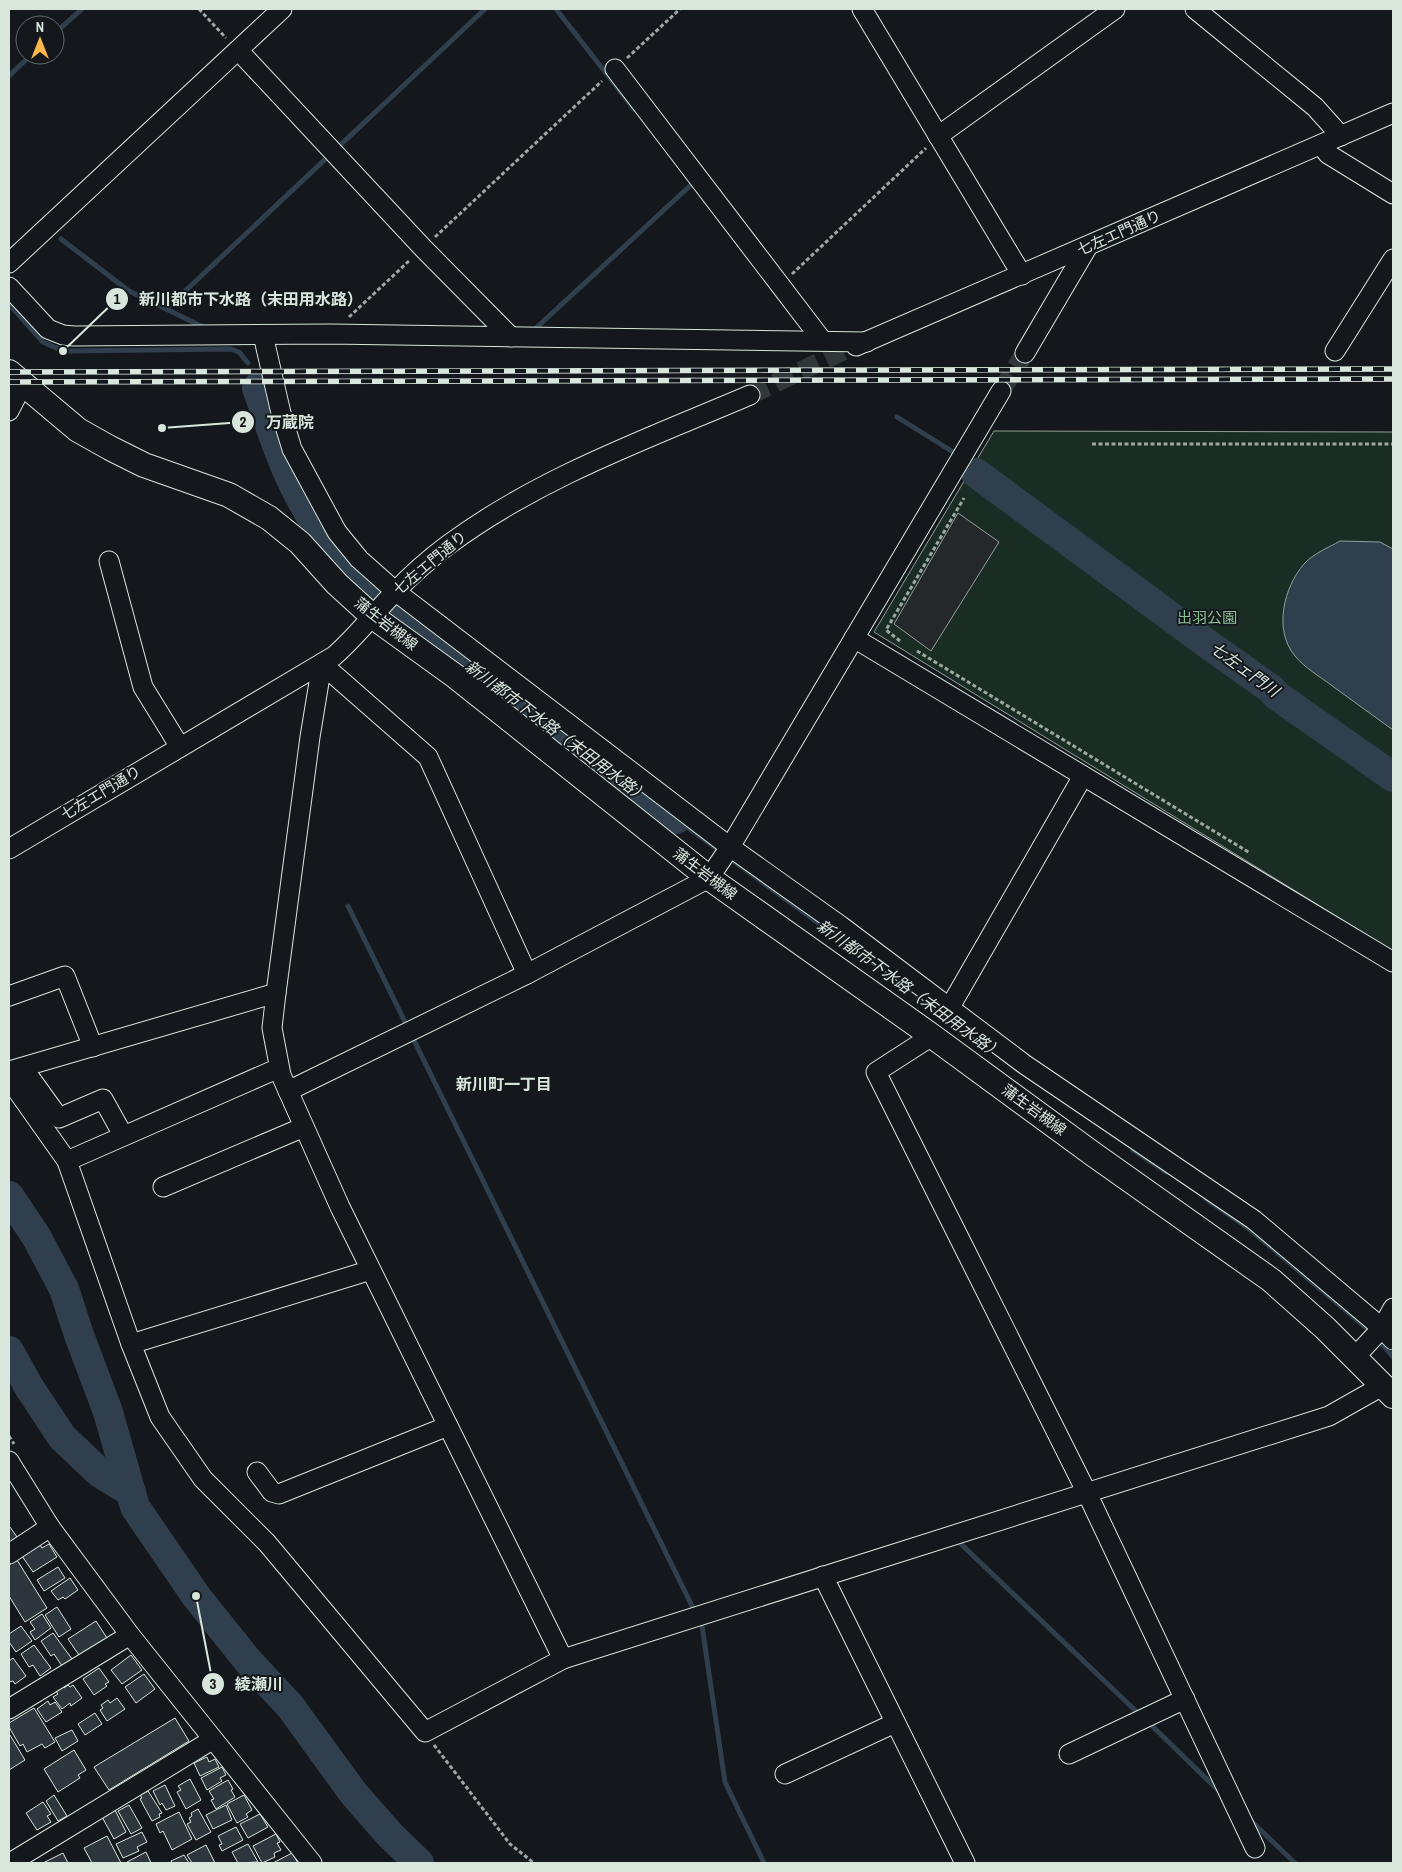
<svg xmlns="http://www.w3.org/2000/svg" width="1402" height="1872" font-family="'Archivo Narrow','Noto Sans JP',sans-serif">
  <style>
    .green { fill: #1a2d24; stroke: #939e99 }
    .parking { fill: #24282b; stroke: #939e99 }
    .water { fill: #2f3f4d; stroke: #939e99 }
    .lines { fill: none; stroke-linecap: round; stroke-linejoin: round }
    .stream { stroke: #2f3f4d; stroke-width: 5 }
    .river { stroke: #2f3f4d; stroke-width: 30 }
    .building { fill: #2c363c; stroke: #d8e6dc }
    .minor-tunnel { stroke: #313739; stroke-width: 19; stroke-dasharray: 19 9; stroke-linecap: butt }
    .minor-casing { stroke: #d8e6dc; stroke-width: 21 }
    .major-casing { stroke: #d8e6dc; stroke-width: 26 }
    .path { stroke: #9da8a2; stroke-width: 3; stroke-dasharray: 4 2.5; stroke-linecap: butt }
    .minor { stroke: #14181c; stroke-width: 19 }
    .major { stroke: #14181c; stroke-width: 24 }
    .rail-casing { stroke: #d8e6dc; stroke-width: 5.5 }
    .rail { stroke: #14181c; stroke-width: 4; stroke-dasharray: 11; stroke-linecap: butt }
    .labels { text-anchor: middle; stroke-width: 4; stroke-linejoin: round; paint-order: stroke }
    .street-label { font-size: 15px; fill: #d8e6dc; stroke: #14181c }
    .park-label { font-size: 15px; fill: #8ac095; stroke: #14181c }
    .water-label { font-size: 16px; font-style: italic; fill: #d8e6dc; stroke: #14181c }
    .neighbourhood-label { font-size: 16px; font-weight: bold; fill: #d8e6dc; stroke: #14181c }
    .leader { fill: none; stroke: #d8e6dc; stroke-width: 2 }
    .callout-dot { fill: #d8e6dc; stroke: #14181c; stroke-width: 2 }
    .mark-label { font-size: 15px; text-anchor: middle; font-weight: bold; fill: #111 }
    .callout-label { font-size: 16px; text-anchor: middle; font-weight: bold; fill: #d8e6dc; stroke: #14181c; stroke-width: 4; stroke-linejoin: round; paint-order: stroke }
  </style>
  <rect width="100%" height="100%" fill="#14181c"/>
  <path class="green" d="M994,431L1393,432V951L874,632Z"/>
  <path class="parking" d="M958,513L999,542L931,651L894,624Z"/>
  <path class="water" d="M1340,541L1380,542L1393,549V730C1372,715 1352,700 1331,685C1319,676 1305,668 1295,656C1273,630 1284,587 1304,564C1314,553 1328,548 1340,541Z"/>
  <g class="lines">
    <g class="stream">
      <path d="M556,9L634,109"/>
      <path d="M55,33L82,9"/>
      <path d="M9,76L31,55"/>
      <path d="M61,239L129,291L203,327"/>
      <path d="M9,304L43,342L63,351L231,349L239,352L248,363"/>
      <path d="M166,309L485,9"/>
      <path d="M535,329L692,184"/>
      <path d="M897,417L958,455"/>
      <path d="M964,461L976,473"/>
      <path d="M676,819L720,851"/>
      <path d="M732,860L875,964"/>
      <path d="M348,906L695,1612"/>
      <path d="M1133,1150L1166,1172"/>
      <path d="M1206,1199L1248,1228L1369,1330"/>
      <path d="M1383,1345L1393,1357"/>
      <path d="M961,1544L1140,1715"/>
      <path d="M699,1620L702,1626L725,1782L764,1863"/>
      <path d="M1148,1722L1219,1791"/>
      <path d="M1249,1819L1295,1863"/>
    </g>
    <g class="river">
      <path d="M257,388C268,418 277,450 291,479C310,519 339,566 374,594"/>
      <path d="M976,473L1209,645L1271,689L1276,695L1393,777"/>
      <path d="M395,609L474,667L626,785L676,819"/>
      <path d="M9,1196L36,1236L64,1289L79,1335L108,1412L135,1507L196,1596L248,1661L290,1706L354,1794L390,1835L419,1863"/>
      <path d="M9,1351L29,1387L62,1437L100,1473L131,1492"/>
    </g>
  </g>
  <g class="building">
    <path d="M10,1527L17,1537L9,1543V1528Z"/>
    <path d="M49,1544L57,1557L33,1572L22,1556L40,1545L42,1548Z"/>
    <path d="M17,1560L47,1608L25,1622L9,1596V1565Z"/>
    <path d="M58,1567L65,1578L44,1591L37,1580Z"/>
    <path d="M70,1578L78,1590L65,1599L63,1597L58,1600L51,1591Z"/>
    <path d="M57,1607L71,1629L59,1637L45,1615Z"/>
    <path d="M42,1614L51,1628L35,1640L30,1632L35,1629L30,1622Z"/>
    <path d="M96,1621L107,1638L79,1655L68,1639Z"/>
    <path d="M21,1626L32,1641L16,1652L9,1642V1634Z"/>
    <path d="M53,1633L72,1659L62,1666L54,1654L51,1656L41,1641Z"/>
    <path d="M34,1645L51,1668L40,1676L33,1665L29,1667L21,1654Z"/>
    <path d="M131,1655L142,1670L122,1684L111,1670Z"/>
    <path d="M13,1658L26,1676L15,1684L13,1681L9,1682V1661Z"/>
    <path d="M99,1668L109,1682L105,1684L107,1686L94,1695L83,1679Z"/>
    <path d="M144,1674L155,1689L136,1703L125,1687Z"/>
    <path d="M62,1685L64,1688L68,1685L70,1687L73,1685L82,1698L71,1706L70,1703L62,1709L53,1697L58,1694L55,1690Z"/>
    <path d="M117,1698L125,1709L107,1721L100,1710L103,1708L101,1705L108,1700L110,1703Z"/>
    <path d="M48,1701L50,1705L55,1702L62,1712L46,1722L37,1709Z"/>
    <path d="M34,1708L55,1742L45,1748L42,1744L27,1752L23,1744L20,1746L9,1727V1723Z"/>
    <path d="M95,1713L102,1724L85,1735L78,1724Z"/>
    <path d="M175,1718L189,1741L109,1790L94,1767Z"/>
    <path d="M72,1730L78,1741L62,1751L55,1738Z"/>
    <path d="M10,1735L25,1760L9,1770V1736Z"/>
    <path d="M74,1750L86,1770L78,1775L80,1778L58,1792L44,1769Z"/>
    <path d="M207,1757L209,1762L215,1759L219,1767L200,1776L194,1763Z"/>
    <path d="M222,1767L226,1775L220,1778L222,1781L207,1790L201,1778Z"/>
    <path d="M190,1779L201,1800L186,1809L177,1792L181,1790L178,1786Z"/>
    <path d="M228,1780L233,1789L231,1790L235,1797L216,1809L211,1800L214,1799L209,1791Z"/>
    <path d="M165,1785L175,1806L166,1810L162,1803L160,1805L153,1791Z"/>
    <path d="M148,1791L162,1813L159,1814L160,1817L152,1821L140,1799L142,1798L140,1795Z"/>
    <path d="M54,1795L67,1816L58,1821L46,1801Z"/>
    <path d="M244,1795L252,1810L246,1814L248,1817L237,1823L227,1804Z"/>
    <path d="M43,1802L51,1814L47,1816L51,1822L37,1830L26,1813Z"/>
    <path d="M129,1805L142,1828L131,1834L118,1811Z"/>
    <path d="M226,1805L232,1820L213,1829L206,1815Z"/>
    <path d="M198,1809L211,1832L196,1840L187,1824L191,1822L189,1818L192,1816L191,1813Z"/>
    <path d="M115,1810L126,1832L114,1839L102,1817Z"/>
    <path d="M179,1812L192,1839L172,1850L163,1831L160,1833L156,1824Z"/>
    <path d="M260,1814L268,1827L248,1838L240,1824Z"/>
    <path d="M236,1827L243,1840L222,1851L219,1845L222,1844L218,1836Z"/>
    <path d="M142,1832L147,1842L137,1847L139,1851L123,1858L116,1844Z"/>
    <path d="M276,1834L280,1842L277,1843L281,1850L274,1853L275,1857L262,1863L253,1846Z"/>
    <path d="M107,1836L121,1863H92L84,1848Z"/>
    <path d="M248,1844L258,1862L238,1863L232,1852Z"/>
    <path d="M206,1845L215,1863H192L187,1855Z"/>
    <path d="M146,1852L151,1863H127V1862Z"/>
    <path d="M63,1853L68,1863H43Z"/>
    <path d="M292,1853L298,1863H273Z"/>
    <path d="M184,1855L189,1863H172L171,1861Z"/>
  </g>
  <g class="lines">
    <g class="minor-tunnel">
      <path d="M1001,391L1025,353"/>
      <path d="M750,395L843,351"/>
    </g>
    <g class="minor-casing">
      <g id="minor">
        <path d="M862,9L1022,275"/>
        <path d="M1195,9L1315,107L1341,136"/>
        <path d="M238,50L423,248L511,337"/>
        <path d="M615,69L822,340"/>
        <path d="M938,136L1115,9"/>
        <path d="M1321,145L1328,154L1393,194"/>
        <path d="M9,263L282,9"/>
        <path d="M9,287L48,329L63,335L74,336L331,334L867,342"/>
        <path d="M263,335L281,413L292,449L337,532L359,559L395,591L730,847L841,926L1024,1064L1254,1220L1382,1328L1393,1340"/>
        <path d="M856,346L1393,113"/>
        <path d="M1335,351L1393,259"/>
        <path d="M1025,353L1088,246"/>
        <path d="M9,411L23,384"/>
        <path d="M109,561L143,687L180,747"/>
        <path d="M854,638L1393,962"/>
        <path d="M9,849L334,656C356,637 373,614 394,593C410,576 429,559 448,545C538,478 647,439 750,395"/>
        <path d="M527,974L428,757L322,664L310,737L276,993L272,1028L281,1075L340,1207L563,1659"/>
        <path d="M9,996L65,976L93,1047"/>
        <path d="M950,1007L1083,776"/>
        <path d="M932,1036L876,1072L1087,1493L1255,1848"/>
        <path d="M23,1068L59,1118L103,1099L123,1135"/>
        <path d="M9,1071L276,993"/>
        <path d="M9,1079L67,1161L131,1344L160,1417L203,1479L267,1543L425,1732L563,1659L1329,1416L1382,1386"/>
        <path d="M288,1091L527,974L709,878L730,847L1001,391"/>
        <path d="M67,1161L279,1068"/>
        <path d="M163,1187L304,1127"/>
        <path d="M131,1344L371,1270"/>
        <path d="M1354,1358L1382,1328L1393,1308"/>
        <path d="M9,1461L50,1527L130,1635L312,1863"/>
        <path d="M257,1472L272,1492L279,1494L448,1426"/>
        <path d="M9,1554L50,1527"/>
        <path d="M823,1576L965,1863"/>
        <path d="M9,1709L130,1635"/>
        <path d="M1069,1754L1185,1699"/>
        <path d="M785,1774L895,1723"/>
        <path d="M10,1863L212,1740"/>
      </g>
    </g>
    <g class="major-casing">
      <path id="major" d="M9,372L78,430L110,448L144,465L229,495L269,518L300,543L337,584L372,616L455,676L709,878L932,1036L1093,1154L1271,1280L1325,1328L1393,1396"/>
    </g>
    <g class="path">
      <path d="M199,9L226,38"/>
      <path d="M627,58L680,9"/>
      <path d="M435,237L602,81"/>
      <path d="M792,274L926,148"/>
      <path d="M349,317L410,260"/>
      <path d="M1092,444H1393"/>
      <path d="M900,641L886,630L964,498"/>
      <path d="M917,651L1250,853"/>
      <path d="M9,1436L14,1444"/>
      <path d="M434,1745L510,1844L534,1863"/>
    </g>
    <use href="#minor" class="minor"/>
    <use href="#major" class="major"/>
    <g class="rail-casing">
      <g id="rail">
        <path d="M9,372L1393,369"/>
        <path d="M9,382L1393,379"/>
      </g>
    </g>
    <use href="#rail" class="rail"/>
  </g>
  <g class="labels">
    <g class="street-label">
      <text transform="translate(1119 233) rotate(-24)" y="5">七左エ門通り</text>
      <text transform="translate(430 563) rotate(-40)" y="5">七左エ門通り</text>
      <text transform="translate(386 624) rotate(38)" y="5">蒲生岩槻線</text>
      <text transform="translate(101 793) rotate(-31)" y="5">七左エ門通り</text>
      <text transform="translate(705 874) rotate(37)" y="5">蒲生岩槻線</text>
      <text transform="translate(1034 1110) rotate(36)" y="5">蒲生岩槻線</text>
    </g>
    <g class="park-label">
      <text x="1207" y="623">出羽公園</text>
    </g>
    <g class="water-label">
      <text transform="translate(1245 669) rotate(36)" y="6">七左ェ門川</text>
      <text transform="translate(557 731) rotate(37)" y="6">新川都市下水路（末田用水路）</text>
      <text transform="translate(910 989) rotate(36)" y="6">新川都市下水路（末田用水路）</text>
    </g>
    <g class="neighbourhood-label">
      <text x="504" y="1090">新川町一丁目</text>
    </g>
  </g>
  <path class="leader" d="M63 351L117 299M162 428L243 422M196 1596L213 1684"/>
  <g class="callout-dot">
    <circle cx="63" cy="351" r="5"/>
    <circle cx="162" cy="428" r="5"/>
    <circle cx="196" cy="1596" r="5"/>
    <circle cx="117" cy="299" r="12"/>
    <circle cx="243" cy="422" r="12"/>
    <circle cx="213" cy="1684" r="12"/>
  </g>
  <g class="mark-label">
    <text x="117" y="304">1</text>
    <text x="243" y="427">2</text>
    <text x="213" y="1689">3</text>
  </g>
  <g class="callout-label">
    <text x="251" y="305">新川都市下水路（末田用水路）</text>
    <text x="290" y="428">万蔵院</text>
    <text x="259" y="1690">綾瀬川</text>
  </g>
  <rect width="1402" height="1872" fill="none" stroke="#d8e6dc" stroke-width="20"/>
  <g transform="translate(40 40)"><circle r="24" fill="#14181c" stroke="#626a69"/>
  <path d="M0-4L9 19L0 12L-9 19Z" fill="#ffb74d"/>
  <text y="-8" font-size="14" font-weight="bold" text-anchor="middle" fill="#d8e6dc">N</text>
  </g>
</svg>
